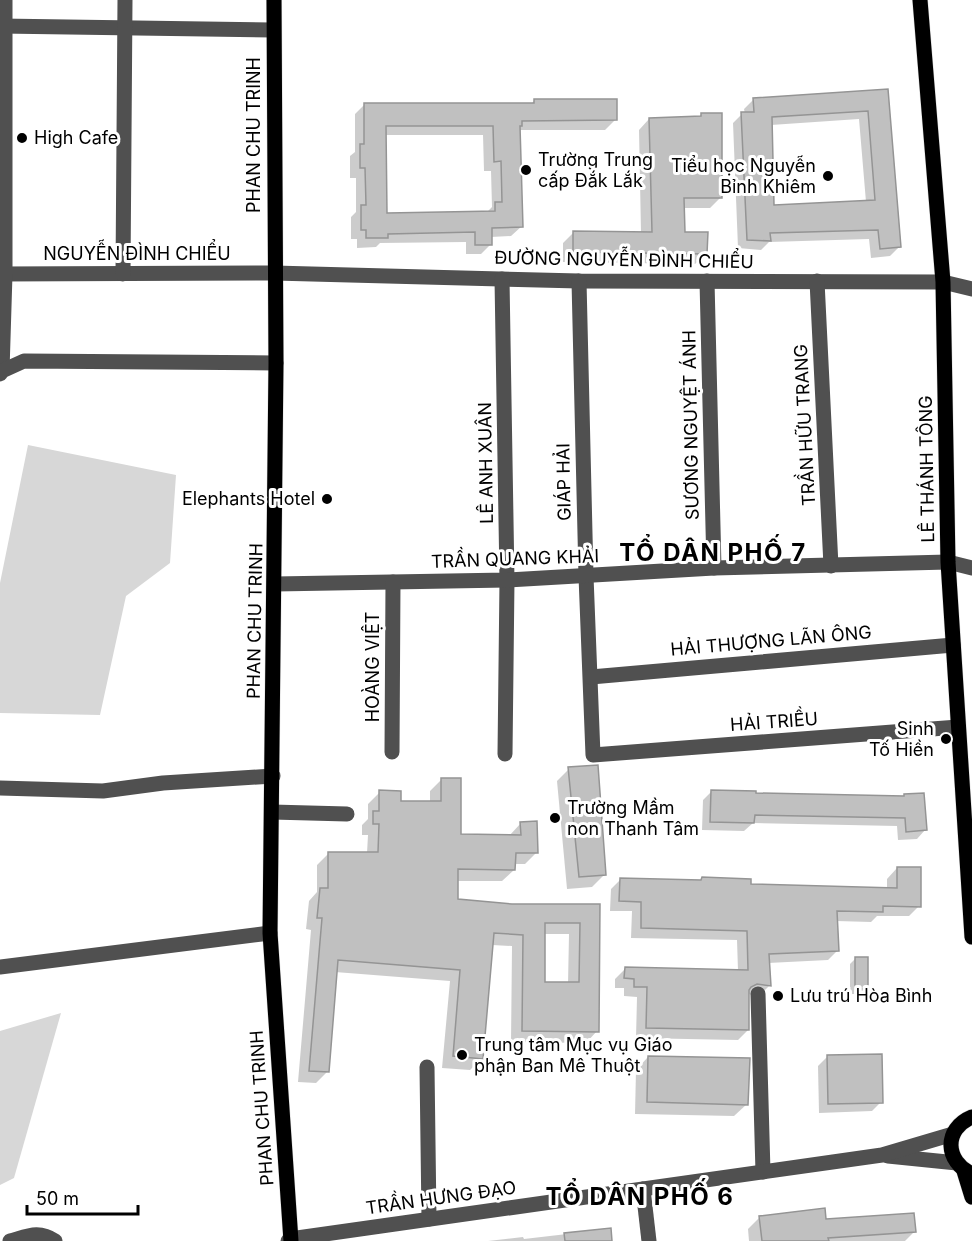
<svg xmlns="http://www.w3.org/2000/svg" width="972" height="1241" font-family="Inter,sans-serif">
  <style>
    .green { fill: #d7d7d7 }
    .shadow { fill: #0003; fill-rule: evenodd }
    .building { fill: #c0c0c0; stroke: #949494; stroke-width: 1.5; fill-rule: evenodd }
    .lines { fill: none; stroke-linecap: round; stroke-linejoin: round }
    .major-casing { stroke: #dbdbdb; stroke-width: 16 }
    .minor { stroke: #505050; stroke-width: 15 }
    .major { stroke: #000; stroke-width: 15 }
    .poi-dot { fill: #000; stroke: #fff; stroke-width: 2 }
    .labels { text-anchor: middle; stroke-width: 6; stroke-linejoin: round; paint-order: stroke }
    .street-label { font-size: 18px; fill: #000; stroke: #fff }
    .poi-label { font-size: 18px; fill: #000; stroke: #fff; text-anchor: start }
    .district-label { font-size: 24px; font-weight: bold; letter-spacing: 1.5px; fill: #000; stroke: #fff }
  </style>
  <rect width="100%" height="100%" fill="#fff"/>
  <g class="green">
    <path d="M28,445L176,475L170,563L126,596L100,715L0,713V583Z"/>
    <path d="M61,1013L14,1178L0,1185V1031Z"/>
  </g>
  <g class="shadow">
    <path d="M887,91L899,247L890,256L871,258L869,239L769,242L761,250L738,248L733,123L742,114H745L744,109L753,100ZM859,119L866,202L773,207L771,125Z"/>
    <path d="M534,101L615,120L605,130H519L522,226L511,236L491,237V244L481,254H466V242L380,243L376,247L357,248V239H351V217L356,212V178H350V156L355,152V114L365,104H531ZM385,135H483L484,171H491L492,207L486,213L386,215Z"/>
    <path d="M702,114L721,197L710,208H683L684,233L706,253L695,264L563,262V243L574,232L641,233L639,130L649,119L698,118Z"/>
    <path d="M569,769L605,874L592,887L567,889L557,781Z"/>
    <path d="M442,779L460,836H509L521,823L537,852L525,864H514V870L502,881H457V900L512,905L598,906L597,1031L586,1043L511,1042L512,946L492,945L482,1058L470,1070L442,1068L450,981L335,972L327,1072L316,1083L298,1082L311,930L306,929L309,901L317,892V865L329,853H367L368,835H362V825L368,819V804L380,792L399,803H430V791ZM544,934H569L568,984H543Z"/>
    <path d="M712,791L754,795L902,798L904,796L925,830L917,839L898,840L897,826L753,823L744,831L702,830L703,800Z"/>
    <path d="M897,868L919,906L909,916H877L871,922L836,921L838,950L828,960L768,963L769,986L759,996L748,994V1030L738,1040L636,1038L637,997L624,996V988H615V979L625,969L738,971L737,940L631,938L632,911H610L611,889L621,879L699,882L702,879L749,885L887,889V879Z"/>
    <path d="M856,958L867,988L861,994H850V964Z"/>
    <path d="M648,1057L747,1104L734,1116L635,1114L636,1070Z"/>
    <path d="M827,1057L881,1102L872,1111L819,1113L818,1066Z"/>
    <path d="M760,1217L825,1221L914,1232L905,1241H749L748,1229Z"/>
    <path d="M610,1229L611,1241H488L523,1237L524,1239Z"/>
  </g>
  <g class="building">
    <path d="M888,89L901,247L880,249L878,230L770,233L771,241L747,240L741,112H754L753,98ZM868,111L875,200L774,205L772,117Z"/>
    <path d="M534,99H617V120L522,121V126H520L523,227L492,228V245H475V232L388,234V238H366V230H361V205H366L365,168H360V144H364V103H534ZM386,126H493L494,162L501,161L502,202H495V211L387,213Z"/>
    <path d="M701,113H722V198H684L685,232H708L707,254L573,252V231L652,232L649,118L701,116Z"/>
    <path d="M598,765L606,875L579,877L568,767Z"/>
    <path d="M441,778H461V834L521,835L520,822L537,821L538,853H516L515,870L458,869V899L512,904H600L599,1032L522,1031L523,935L494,933L483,1059L453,1056L460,970L338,960L329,1072L309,1071L322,918H317L320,888H328V852H378L379,824H373V811H379V790L401,791V801H441ZM545,923H580L579,982H545Z"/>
    <path d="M711,790L756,791V793L904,796V794L924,793L927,830L906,832L905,818L755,815L754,823L710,822Z"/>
    <path d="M897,867H921V907L883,906V912L837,911L839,951L769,954L771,986L757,984L751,987L749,990V1030L646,1028L647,987H634V979L624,978L625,967L748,970L747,931L641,928V902L619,901L620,878L701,880L702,877L751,879V884L897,888Z"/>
    <rect x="855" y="957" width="13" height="32"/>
    <path d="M882,1054L883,1103L828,1104L827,1055Z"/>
    <path d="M648,1056L750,1058L748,1105L647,1102Z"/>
    <path d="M825,1208L826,1219L914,1213L916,1232L828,1238L829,1241H762L759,1216Z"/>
    <path d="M611,1228L612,1241H565L564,1233Z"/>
  </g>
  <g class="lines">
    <g class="major-casing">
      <g id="major">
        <path d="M274,0L276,363L270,933L291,1241"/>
        <path d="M920,0L943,282L948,562L972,937"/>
        <path d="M972,1117C943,1129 945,1162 972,1174"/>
        <path d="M964,1171L972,1197"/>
      </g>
    </g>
    <g class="minor">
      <path d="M0,26L273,30"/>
      <path d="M0,274L274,273L579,281L943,282L972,289"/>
      <path d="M123,274L125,0"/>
      <path d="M502,279L507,580L505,754"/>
      <path d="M579,281L586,576L593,755L958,727"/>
      <path d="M707,281L714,568"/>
      <path d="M817,281L831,566"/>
      <path d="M2,371L5,274V0"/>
      <path d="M0,374L2,371L24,361L276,363"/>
      <path d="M275,584L507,580L714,568L948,562L972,568"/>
      <path d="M591,677L953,645"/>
      <path d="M392,752L393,582"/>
      <path d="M0,788L103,791L163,783L273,776"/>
      <path d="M272,812L347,814"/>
      <path d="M0,967L270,933"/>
      <path d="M758,994L763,1172"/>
      <path d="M427,1067L429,1219"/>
      <path d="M888,1156L957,1163"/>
      <path d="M643,1189L649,1241"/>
      <path d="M10,1241C28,1236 39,1230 55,1241"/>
      <path d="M288,1241L290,1239L882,1155L953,1134"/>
    </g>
    <use href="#major" class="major"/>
  </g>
  <g class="poi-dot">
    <circle cx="22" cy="138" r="6"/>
    <circle cx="526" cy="170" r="6"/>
    <circle cx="828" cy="176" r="6"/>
    <circle cx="327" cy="499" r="6"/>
    <circle cx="946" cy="739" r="6"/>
    <circle cx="555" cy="818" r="6"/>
    <circle cx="778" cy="996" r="6"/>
    <circle cx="462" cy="1055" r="6"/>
  </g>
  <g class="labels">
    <g class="street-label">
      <text transform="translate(254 135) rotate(-90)" y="6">PHAN CHU TRINH</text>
      <text x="137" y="260">NGUYỄN ĐÌNH CHIỂU</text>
      <text transform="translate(624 260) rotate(1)" y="6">ĐƯỜNG NGUYỄN ĐÌNH CHIỂU</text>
      <text transform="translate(691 425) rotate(-91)" y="6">SƯƠNG NGUYỆT ÁNH</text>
      <text transform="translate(805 425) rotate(-93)" y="6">TRẦN HỮU TRANG</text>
      <text transform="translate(486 463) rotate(-91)" y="6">LÊ ANH XUÂN</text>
      <text transform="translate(927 469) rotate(-91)" y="6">LÊ THÁNH TÔNG</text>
      <text transform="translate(564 482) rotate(-91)" y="6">GIÁP HẢI</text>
      <text transform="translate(515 559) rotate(-2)" y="6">TRẦN QUANG KHẢI</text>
      <text transform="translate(255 621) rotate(-89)" y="6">PHAN CHU TRINH</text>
      <text transform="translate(771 641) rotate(-5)" y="6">HẢI THƯỢNG LÃN ÔNG</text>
      <text transform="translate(373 667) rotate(-90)" y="6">HOÀNG VIỆT</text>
      <text transform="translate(774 722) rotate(-4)" y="6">HẢI TRIỀU</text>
      <text transform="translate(262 1108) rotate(-94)" y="6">PHAN CHU TRINH</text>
      <text transform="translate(441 1198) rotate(-8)" y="6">TRẦN HƯNG ĐẠO</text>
    </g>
    <g class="poi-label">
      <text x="34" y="144">High Cafe</text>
      <text x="538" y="166">Trường Trung<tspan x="538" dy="21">cấp Đắk Lắk</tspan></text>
      <text x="816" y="172" text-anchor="end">Tiểu học Nguyễn<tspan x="816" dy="21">Bỉnh Khiêm</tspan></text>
      <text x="315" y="505" text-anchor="end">Elephants Hotel</text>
      <text x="934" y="735" text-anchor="end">Sinh<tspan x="934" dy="21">Tố Hiền</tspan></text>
      <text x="567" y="814">Trường Mầm<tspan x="567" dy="21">non Thanh Tâm</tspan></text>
      <text x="790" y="1002">Lưu trú Hòa Bình</text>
      <text x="474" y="1051">Trung tâm Mục vụ Giáo<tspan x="474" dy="21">phận Ban Mê Thuột</tspan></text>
    </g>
    <g class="district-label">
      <text x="713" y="561">TỔ DÂN PHỐ 7</text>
      <text x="640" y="1205">TỔ DÂN PHỐ 6</text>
    </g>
  </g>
  <path d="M27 1205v9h111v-9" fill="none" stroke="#000000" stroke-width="3"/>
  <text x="36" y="1205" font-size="18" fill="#000000" stroke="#ffffff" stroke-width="4.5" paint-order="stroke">50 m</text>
</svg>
